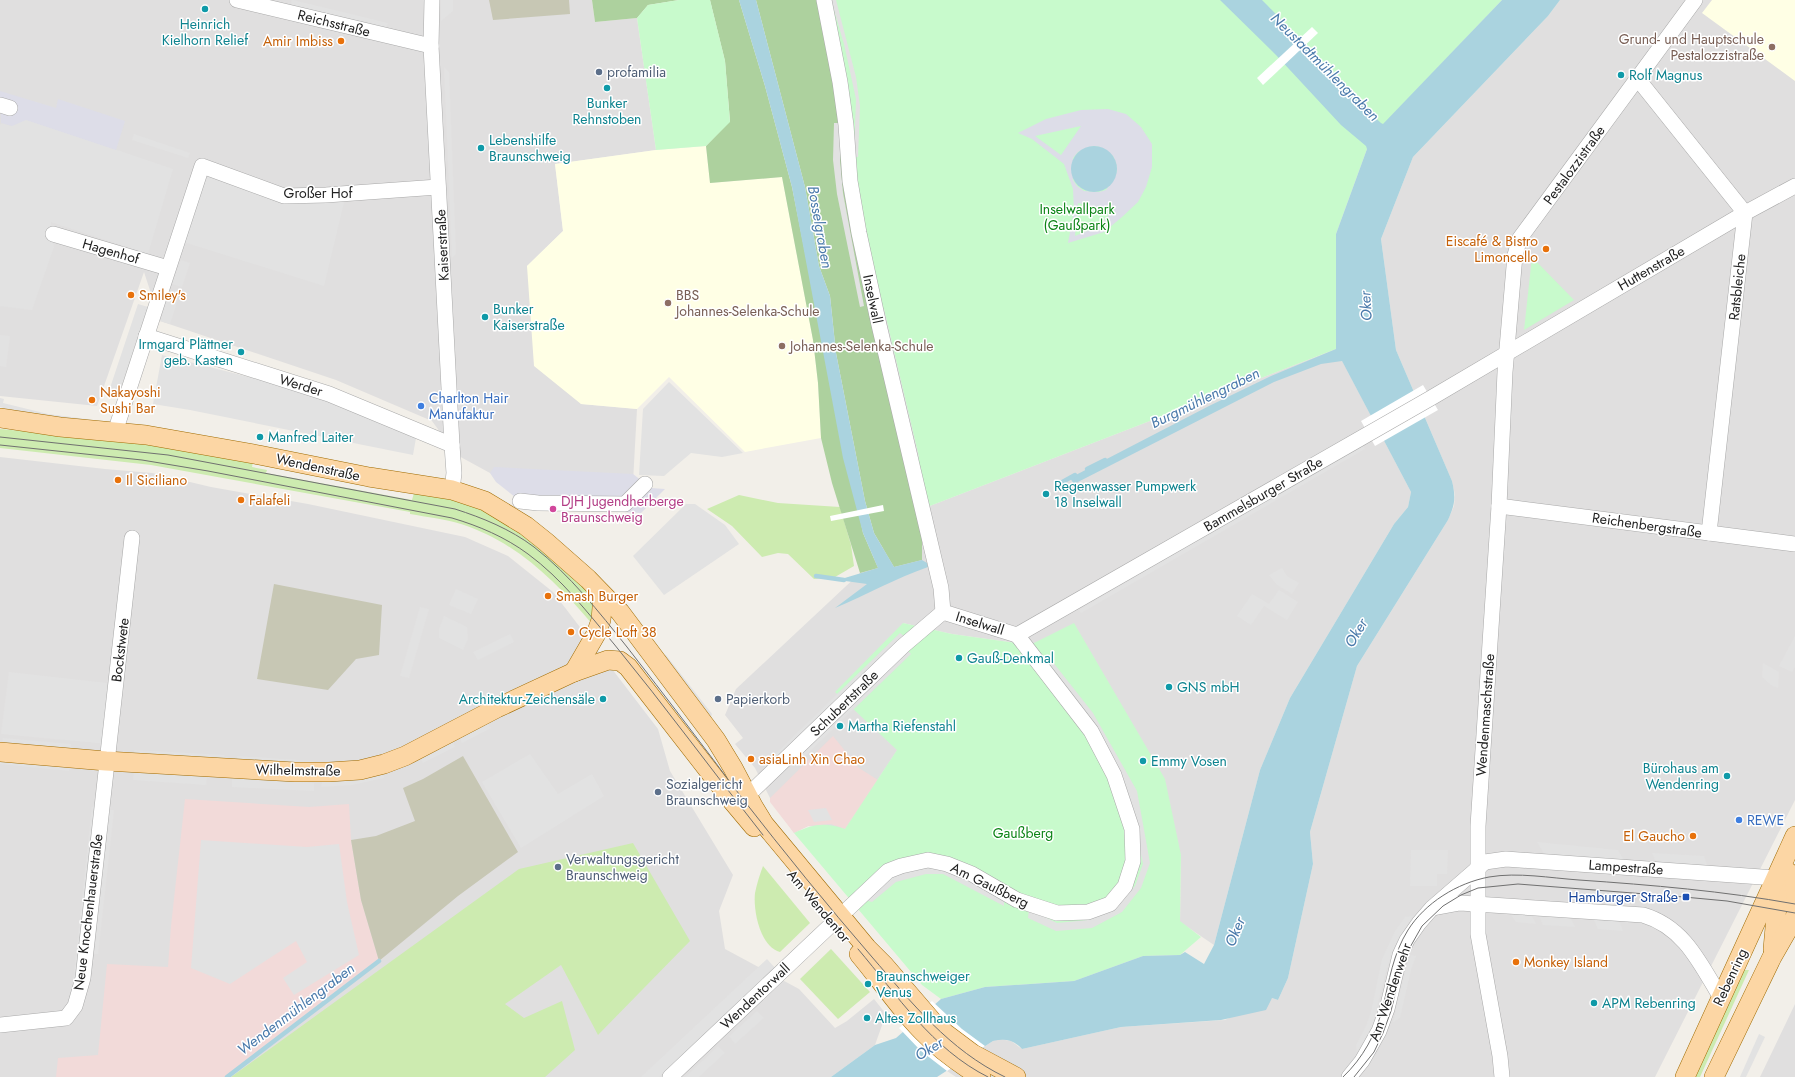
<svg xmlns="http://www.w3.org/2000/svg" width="1795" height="1077" font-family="Jost,sans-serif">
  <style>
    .residential { fill: #e0dfdf }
    .commercial { fill: #f2dad9 }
    .education { fill: #ffffe5 }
    .construction { fill: #c7c7b4 }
    .grass { fill: #cdebb0 }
    .forest { fill: #add19e }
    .park { fill: #c8facc }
    .parking { fill: #e2e2e2 }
    .plaza { fill: #dddde8; fill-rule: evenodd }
    .water { fill: #aad3df }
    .pier { fill: #fff }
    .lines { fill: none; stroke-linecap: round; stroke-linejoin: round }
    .stream { stroke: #aad3df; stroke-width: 4.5 }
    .minor-casing { stroke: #a9a9a9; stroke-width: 16 }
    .major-casing { stroke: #a06b00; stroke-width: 20 }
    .minor { stroke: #fff; stroke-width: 15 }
    .major { stroke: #fcd6a4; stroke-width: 19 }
    .tram { stroke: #707070; stroke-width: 1 }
    .culture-dot { fill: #0f9aa8; stroke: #fff; stroke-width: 1.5 }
    .food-dot { fill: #e8710a; stroke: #fff; stroke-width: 1.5 }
    .education-dot { fill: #8d6e63; stroke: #fff; stroke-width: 1.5 }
    .service-dot { fill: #5c6f8a; stroke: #fff; stroke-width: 1.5 }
    .shop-dot { fill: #3f7fe0; stroke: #fff; stroke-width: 1.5 }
    .hotel-dot { fill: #d1479c; stroke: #fff; stroke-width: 1.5 }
    .transit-dot { fill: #1a4fb4; stroke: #fff; stroke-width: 1.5 }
    .labels { text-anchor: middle; stroke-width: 3; stroke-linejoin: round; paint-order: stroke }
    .street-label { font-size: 14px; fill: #222; stroke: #fff }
    .culture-label { font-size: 14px; fill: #0d838f; stroke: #fff; text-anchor: start }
    .education-label { font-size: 14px; fill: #785e54; stroke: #fff; text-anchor: start }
    .food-label { font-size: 14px; fill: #c56008; stroke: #fff; text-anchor: start }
    .service-label { font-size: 14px; fill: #4e5e75; stroke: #fff; text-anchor: start }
    .park-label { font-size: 14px; fill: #0c8416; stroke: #fff }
    .shop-label { font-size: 14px; fill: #366cbe; stroke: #fff; text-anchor: start }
    .hotel-label { font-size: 14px; fill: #b23c85; stroke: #fff; text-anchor: start }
    .transit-label { font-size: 14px; fill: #164399; stroke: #fff; text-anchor: end }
    .water-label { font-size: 15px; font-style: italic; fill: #4a7aab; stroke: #fff }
  </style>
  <rect width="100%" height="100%" fill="#f2efe9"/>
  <g class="residential">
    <path d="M0,0H592L595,22L637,18L656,150L555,164L563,231L527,266L581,404L637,409L633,482L490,473L457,455L432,421L336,380L160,321L144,272L97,406L0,396Z"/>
    <path d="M1560,0H1795V800L1655,1077H956L947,1071L993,1041L999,1039L1011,1041L1022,1049L1121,1027L1225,1020L1272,998L1278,1000L1288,978L1313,864L1310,832L1357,666L1448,520L1454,506L1455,495L1452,481L1396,350L1381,239L1413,157L1548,16Z"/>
    <path d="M1336,349L1411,492L1408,507L1394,524L1290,698L1260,770L1214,945L1180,922L1181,855L1030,645L952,634L903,623L898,749L845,829L808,826L794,833L770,798L755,768L735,744L743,738L725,715L736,689L860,573L922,509Z"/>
    <path d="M0,457L105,469L152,473L211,487L308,504L465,537L508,556L553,592L658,729L670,771L733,875L719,911L725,949L799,989L835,1028L847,1021L874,999L886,1014L875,1045L831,1077H0Z"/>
    <path d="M1795,1004V1077H1760L1786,1023Z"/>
  </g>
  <g class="commercial">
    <path d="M833,736L859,768L878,780L845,829L831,824L808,826L794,833L770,802V798Z"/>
    <path d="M185,799L309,807L349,804L351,840L361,900L379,961L227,1077H56L58,1058L98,1055L107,964L168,967L171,926Z"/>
  </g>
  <g class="education">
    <path d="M1712,0H1795V81L1702,13Z"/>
    <path d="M706,146L710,183L782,177L813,340L818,383L821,438L745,452L669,377L637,409L581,404L534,366L527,266L563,231L555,164L656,150Z"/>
  </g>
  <g class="construction">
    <path d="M489,0H569L570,14L493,20Z"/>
    <path d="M274,584L382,605L379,655L356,659L328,690L257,679Z"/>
    <path d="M463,756L518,852L458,896L379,961L361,900L351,840L376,836L415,821L403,788L423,779Z"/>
  </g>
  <g class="grass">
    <path d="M0,429L133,441L253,462L252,467L267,470L266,473L412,500L414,493L443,497L481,509L517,530L579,582L588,593L594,607L593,625C556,582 517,542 461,524C445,519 427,517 410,514V512L151,465L0,448Z"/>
    <path d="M739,495L778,503L840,507L851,545L854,566L835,577L814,579L788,554L778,553L762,557L732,526L707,509Z"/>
    <path d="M633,843L690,941L598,1035L561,965L505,1004L524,1018L562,1001L575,1050L545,1077H231L519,869Z"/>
    <path d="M763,866L810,923L780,952C760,947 753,910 755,893C757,883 760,874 763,866Z"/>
    <path d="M831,949L870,992L838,1019L800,979Z"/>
    <path d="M1744,970H1749L1700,1077H1693Z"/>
  </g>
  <g class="forest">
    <path d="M592,0H679L648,5L637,18L595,22Z"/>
    <path d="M710,0H739L765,86L792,187L815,303L863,533L878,568L860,573L832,483L821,438L818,383L813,340L782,177L710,183L706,146L730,121L725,61Z"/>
    <path d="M756,0H824L922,509V560L894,567L874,533L865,501L836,353L830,296L819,266L805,187Z"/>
  </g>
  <g class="park">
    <path d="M679,0H710L725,61L730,122L706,146L656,150L637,18L648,5Z"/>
    <path d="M824,0H1502L1384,124L1367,149L1336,234V349L922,509L879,325Z"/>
    <path d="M1532,257L1574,300L1524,330Z"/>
    <path d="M903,623L952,634L1030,645L1074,623L1165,779L1181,855L1180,921L1201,937L1180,955L1143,956L1074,981L985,987L941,999L922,985L794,833C814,824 824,822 845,829L897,750L835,692Z"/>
  </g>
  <g class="parking">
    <path d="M292,0H293L388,23L386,28L290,5Z"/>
    <path d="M441,0H453V11L441,21Z"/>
    <path d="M831,0H836L856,77L860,106L858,157H854L856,99L844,44Z"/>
    <path d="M444,67L449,72L456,254L452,258Z"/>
    <path d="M26,119L173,169L148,254L51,222L54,247L32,310L0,306V126L1,123L12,126Z"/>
    <path d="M834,123H841L840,161L843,193L864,306L860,307L837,194L833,160Z"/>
    <path d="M134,134L190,153L188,158L132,140Z"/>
    <path d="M202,166L284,196L346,194L324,286L177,240Z"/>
    <path d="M181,260L190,263L182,287L172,284Z"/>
    <path d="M169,293L179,296L170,324L160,321Z"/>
    <path d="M138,304L148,307L120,391L110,388Z"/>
    <path d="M879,309H884L919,457L915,458Z"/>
    <path d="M0,335L10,336L6,367L0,366Z"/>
    <path d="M162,355L332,398L416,438L413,455L190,410L153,404Z"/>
    <path d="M669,382L743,453L722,457L691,453L664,476L639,475L643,409Z"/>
    <path d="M0,398L4,399L3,403L48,414L86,419L91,424L42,418L0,407Z"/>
    <path d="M1362,444L1365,449L1081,613L1079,610Z"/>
    <path d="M686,504H695L725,525L739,544L664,595L633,556Z"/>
    <path d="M1282,568L1287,576L1299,583L1292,594L1277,585L1269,575Z"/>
    <path d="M456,589L478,599L471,614L449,605Z"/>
    <path d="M1279,590L1298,602L1287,620L1264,606L1251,625L1237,616L1252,594L1269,604Z"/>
    <path d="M420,607L429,609L409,678L400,676Z"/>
    <path d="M444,616L467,627L468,639L463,650L439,638V629Z"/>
    <path d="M900,633L904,636L778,757L775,754Z"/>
    <path d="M510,634L514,642L478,660L473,652Z"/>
    <path d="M1795,636V667L1792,672L1779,666Z"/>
    <path d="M907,650L911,654L798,763L795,759Z"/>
    <path d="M660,654L666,655L712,714L710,720Z"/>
    <path d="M1052,661L1093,713L1137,791L1150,863L1141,888L1122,912L1092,928L1056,931L1028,918L1029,909L1057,923L1088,920L1116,906L1135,886L1143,864L1128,794L1048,668Z"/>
    <path d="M1763,663L1779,672L1778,688L1771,685L1762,677Z"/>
    <path d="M9,672L116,684L108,744L1,734Z"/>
    <path d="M488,723L491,728L462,743L460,738Z"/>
    <path d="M3,738L71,744V749L2,743Z"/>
    <path d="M453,742L455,747L423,763L420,758Z"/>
    <path d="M134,750L224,755L225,761L134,755Z"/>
    <path d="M530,754L558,794L592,774L604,796L521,848L482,782Z"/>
    <path d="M237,756L313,761L314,766L237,761Z"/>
    <path d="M0,759L69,766V771L0,764Z"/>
    <path d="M134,771L207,776L206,785L133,780Z"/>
    <path d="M384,774V778L352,785L321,787L322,782L354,780Z"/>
    <path d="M232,777L314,783V791L232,787Z"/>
    <path d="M92,807H95L76,993H72Z"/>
    <path d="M826,808L832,820L814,822L808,810Z"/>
    <path d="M109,810H114L98,954H94Z"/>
    <path d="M201,840L307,847L339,844L347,902L359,955L294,995L283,978L307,962L296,941L230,984L191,968Z"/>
    <path d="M1537,842L1618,850L1625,862L1546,857Z"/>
    <path d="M1411,850H1448L1447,874H1437V886H1410Z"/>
    <path d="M1652,853L1704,856L1708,868L1657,865Z"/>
    <path d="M946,866L1004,895V906L943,874H926L896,882L872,902L861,899L903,869Z"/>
    <path d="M1508,910L1529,911L1536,924L1516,922Z"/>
    <path d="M1537,912L1569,914L1575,927L1543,925Z"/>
    <path d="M1413,916L1396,944L1387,968L1372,1027L1357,1053L1356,1045L1366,1026L1371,1012L1382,959L1395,931L1405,917Z"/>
    <path d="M1592,916L1618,918L1623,931L1598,929Z"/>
    <path d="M1411,955L1416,956L1411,970L1400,1018L1393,1022L1406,968Z"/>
    <path d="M767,959L776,969L775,968L659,1077H641Z"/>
    <path d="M757,1011L764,1018L735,1044L729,1036Z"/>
    <path d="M1759,1034L1765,1037L1746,1077H1740Z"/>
    <path d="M718,1046L725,1053L699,1077H685Z"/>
  </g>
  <g class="plaza">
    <path d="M0,91L56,108L58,99L125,121L116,150L26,120L12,126L1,123Z"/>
    <path d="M1108,109L1126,114L1141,127L1152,144V167L1146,187L1138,202L1122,217L1104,232L1068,243L1074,211L1073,189L1064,164L1032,139L1018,133L1046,119L1081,110ZM1081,126L1061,155L1035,136ZM1093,146L1100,147L1113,156L1116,163L1117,171L1106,190L1099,192L1084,191L1077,186L1073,180V158L1078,152ZM1078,203L1095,207H1116L1099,226L1075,236Z"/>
    <path d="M494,467L633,474L651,488L665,489L641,513L545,508L520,501L496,482L490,473Z"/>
  </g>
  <g class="water">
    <path d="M739,0H756L805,187L819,266L830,296L836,353L865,501L874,533L894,567L922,560L927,563L928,567C896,578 866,595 835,608L867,584L838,580L878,568L863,533L843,458L792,187L765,86Z"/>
    <path d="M1220,0H1262C1302,40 1339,85 1381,123L1383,124L1502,0H1560L1548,16L1413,157L1381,239L1396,350L1452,481C1456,498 1455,504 1448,520L1357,666L1310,832L1313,864L1288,978L1278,1000L1272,998L1266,1010L1221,1020L1121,1027L1022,1049C1014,1040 1005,1038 993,1041L937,1077H831L875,1045L896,1038L941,999L985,987L1074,981L1143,956L1180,955L1185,952L1204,964L1214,945L1260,770L1290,698L1394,524L1408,507L1411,492L1342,361L1321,364L1274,382L1074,484L1070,478L1209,406L1271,376L1336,349V234L1367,149L1366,146L1341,125L1276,55Z"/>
    <circle cx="1094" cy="169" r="23"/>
  </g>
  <g class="pier">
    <path d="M1312,27L1318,33L1263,85L1257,78Z"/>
    <path d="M1423,385L1438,410L1375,446L1361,421Z"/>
    <path d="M883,505L884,511L831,521L830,516Z"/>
    <path d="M932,1001L962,1029L985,1046L947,1071L921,1051L899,1028Z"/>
  </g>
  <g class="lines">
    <g class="stream">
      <path d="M1087,469L1105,460"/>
      <path d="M1057,485L1075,475"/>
      <path d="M816,576L844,580"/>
      <path d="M227,1077L379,961"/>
    </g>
    <g class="minor-casing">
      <g id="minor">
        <path d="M237,0L431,46"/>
        <path d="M432,0L431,46L452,445L454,473L452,490"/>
        <path d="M824,0L840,82L846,125L850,181L859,233L879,325L941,588L943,612"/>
        <path d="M1637,78L1745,213L1709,533"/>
        <path d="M0,105L10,108"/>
        <path d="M53,234L168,268"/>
        <path d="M146,336L329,394L452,445"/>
        <path d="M115,432L202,166L284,196L326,195L438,187"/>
        <path d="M520,501L538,503L625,504L645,484"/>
        <path d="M1499,506L1795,544"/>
        <path d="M943,612L1017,635"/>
        <path d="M1017,635L1431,398L1745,213L1795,186"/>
        <path d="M737,799L747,796L903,646L943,612"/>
        <path d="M1433,908L1460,903L1643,915C1684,927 1700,963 1721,998"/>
        <path d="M0,1025L66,1018L75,1006L83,978L132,538"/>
        <path d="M670,1077L888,871L901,866L928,860L947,864L972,874L1017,900L1057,913L1088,912L1110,904L1125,886L1133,861L1132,829L1114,775L1091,731L1017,635"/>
        <path d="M1349,1077L1362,1061L1379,1031L1387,1009L1400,955L1407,940L1419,923L1432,908L1485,862L1506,859L1776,878"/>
        <path d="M1502,1077L1500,1056L1478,934V826L1499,506L1505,372L1515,255L1520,238L1695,0"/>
      </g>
    </g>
    <g class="major-casing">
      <g id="major">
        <path d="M0,418L60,427L146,435L259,455L369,477L452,490L485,501L526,526L546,542L588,579L620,612L716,740L733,768L753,806L764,824L867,948L884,965L933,1022L945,1033L973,1054L1016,1077"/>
        <path d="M574,672L596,634L601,620L603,595"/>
        <path d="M0,752L106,761L295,772H329L360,770L384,764L405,756L497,708L574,672L608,660L620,661L628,667L733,802L754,827"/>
        <path d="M1788,872L1790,894L1795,908"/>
        <path d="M1773,949L1777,906L1776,880"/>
        <path d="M859,954C881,980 899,1008 923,1032C940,1050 960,1064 981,1077"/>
        <path d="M1685,1077L1795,836"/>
        <path d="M1714,1077L1772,957L1795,917"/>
      </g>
    </g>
    <use href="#minor" class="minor"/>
    <use href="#major" class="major"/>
    <g class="tram">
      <path d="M0,437L168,455L455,509C483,518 510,529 534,547C570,575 599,612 627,647C666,697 704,747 742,798C784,852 827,905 872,957C912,1003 949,1050 1005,1077"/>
      <path d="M0,445L142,460L208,471L452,518C479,526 505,537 528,554C562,579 587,612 614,644C665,706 713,772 763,835"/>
      <path d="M858,949C897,995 932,1049 988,1077"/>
      <path d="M1343,1077C1363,1058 1376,1034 1383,1007C1389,981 1393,954 1408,930C1425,903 1457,883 1489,877C1518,872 1550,878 1579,880C1652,885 1723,891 1795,904"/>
      <path d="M1354,1077L1374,1052L1383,1033L1391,1011L1404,958L1422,926L1443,906L1461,895L1478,888L1518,884L1684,897L1727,901L1795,913"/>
    </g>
  </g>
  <g class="culture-dot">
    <circle cx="205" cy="9" r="4"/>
    <circle cx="1621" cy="75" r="4"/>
    <circle cx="607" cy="88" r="4"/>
    <circle cx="481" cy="148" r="4"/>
    <circle cx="485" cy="317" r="4"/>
    <circle cx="241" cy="352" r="4"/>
    <circle cx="260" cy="437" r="4"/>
    <circle cx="1046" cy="494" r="4"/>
    <circle cx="959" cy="658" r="4"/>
    <circle cx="1169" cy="687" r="4"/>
    <circle cx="603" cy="699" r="4"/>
    <circle cx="840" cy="726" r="4"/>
    <circle cx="1143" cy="761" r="4"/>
    <circle cx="1727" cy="776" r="4"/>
    <circle cx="868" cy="984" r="4"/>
    <circle cx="1594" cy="1003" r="4"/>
    <circle cx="867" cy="1018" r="4"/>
  </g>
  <g class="food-dot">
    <circle cx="341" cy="41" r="4"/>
    <circle cx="1546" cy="249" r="4"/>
    <circle cx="131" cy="295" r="4"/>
    <circle cx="92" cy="400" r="4"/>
    <circle cx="118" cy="480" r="4"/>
    <circle cx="241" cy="500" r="4"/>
    <circle cx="548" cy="596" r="4"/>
    <circle cx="571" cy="632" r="4"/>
    <circle cx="751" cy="759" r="4"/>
    <circle cx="1693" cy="836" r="4"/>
    <circle cx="1516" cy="962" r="4"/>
  </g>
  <g class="education-dot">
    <circle cx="1772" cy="47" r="4"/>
    <circle cx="668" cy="303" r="4"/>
    <circle cx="782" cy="346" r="4"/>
  </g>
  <g class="service-dot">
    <circle cx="599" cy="72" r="4"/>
    <circle cx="718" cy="699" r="4"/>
    <circle cx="658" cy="792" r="4"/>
    <circle cx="558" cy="867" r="4"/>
  </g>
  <g class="shop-dot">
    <circle cx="421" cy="406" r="4"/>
    <circle cx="1739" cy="820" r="4"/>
  </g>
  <circle class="hotel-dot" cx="553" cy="509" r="4"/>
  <rect class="transit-dot" x="1682" y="893" width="8" height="8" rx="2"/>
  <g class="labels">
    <g class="street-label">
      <text transform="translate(334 23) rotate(14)" y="5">Reichsstraße</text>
      <text transform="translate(1574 165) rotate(-54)" y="5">Pestalozzistraße</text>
      <text x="318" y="198">Großer Hof</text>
      <text transform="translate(442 245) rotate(-93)" y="5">Kaiserstraße</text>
      <text transform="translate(111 251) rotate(16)" y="5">Hagenhof</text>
      <text transform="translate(1651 268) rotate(-30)" y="5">Huttenstraße</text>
      <text transform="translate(1737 287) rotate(-84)" y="5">Ratsbleiche</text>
      <text transform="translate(873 299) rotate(78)" y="5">Inselwall</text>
      <text transform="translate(301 385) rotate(17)" y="5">Werder</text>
      <text transform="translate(318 467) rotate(12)" y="5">Wendenstraße</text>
      <text transform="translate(1263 494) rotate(-30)" y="5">Bammelsburger Straße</text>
      <text transform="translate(1647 525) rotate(8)" y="5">Reichenbergstraße</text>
      <text transform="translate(980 623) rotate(17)" y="5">Inselwall</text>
      <text transform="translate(120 650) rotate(-83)" y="5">Bockstwete</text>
      <text transform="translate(844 703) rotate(-44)" y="5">Schubertstraße</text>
      <text transform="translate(1485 715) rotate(-86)" y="5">Wendenmaschstraße</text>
      <text transform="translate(298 770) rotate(1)" y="5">Wilhelmstraße</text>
      <text transform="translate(1626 867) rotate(4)" y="5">Lampestraße</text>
      <text transform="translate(990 885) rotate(26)" y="5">Am Gaußberg</text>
      <text transform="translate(819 906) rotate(50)" y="5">Am Wendentor</text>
      <text transform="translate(88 912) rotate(-83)" y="5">Neue Knochenhauerstraße</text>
      <text transform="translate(1730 977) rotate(-65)" y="5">Rebenring</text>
      <text transform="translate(1390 992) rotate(-71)" y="5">Am Wendenwehr</text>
      <text transform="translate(755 996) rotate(-43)" y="5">Wendentorwall</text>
    </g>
    <g class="culture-label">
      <text x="205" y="29" text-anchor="middle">Heinrich<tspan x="205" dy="16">Kielhorn Relief</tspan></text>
      <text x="1629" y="80">Rolf Magnus</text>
      <text x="607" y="108" text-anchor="middle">Bunker<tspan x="607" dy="16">Rehnstoben</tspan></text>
      <text x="489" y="145">Lebenshilfe<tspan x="489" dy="16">Braunschweig</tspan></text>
      <text x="493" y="314">Bunker<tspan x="493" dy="16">Kaiserstraße</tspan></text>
      <text x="233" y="349" text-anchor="end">Irmgard Plättner<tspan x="233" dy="16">geb. Kasten</tspan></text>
      <text x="268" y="442">Manfred Laiter</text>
      <text x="1054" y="491">Regenwasser Pumpwerk<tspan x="1054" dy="16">18 Inselwall</tspan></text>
      <text x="967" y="663">Gauß-Denkmal</text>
      <text x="1177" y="692">GNS mbH</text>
      <text x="595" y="704" text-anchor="end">Architektur-Zeichensäle</text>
      <text x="848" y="731">Martha Riefenstahl</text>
      <text x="1151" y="766">Emmy Vosen</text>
      <text x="1719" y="773" text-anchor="end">Bürohaus am<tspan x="1719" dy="16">Wendenring</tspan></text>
      <text x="876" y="981">Braunschweiger<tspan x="876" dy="16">Venus</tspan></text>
      <text x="1602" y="1008">APM Rebenring</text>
      <text x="875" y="1023">Altes Zollhaus</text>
    </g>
    <g class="education-label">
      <text x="1764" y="44" text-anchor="end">Grund- und Hauptschule<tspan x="1764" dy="16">Pestalozzistraße</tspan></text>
      <text x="676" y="300">BBS<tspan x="676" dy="16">Johannes-Selenka-Schule</tspan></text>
      <text x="790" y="351">Johannes-Selenka-Schule</text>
    </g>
    <g class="food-label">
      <text x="333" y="46" text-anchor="end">Amir Imbiss</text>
      <text x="1538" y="246" text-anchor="end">Eiscafé &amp; Bistro<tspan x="1538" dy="16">Limoncello</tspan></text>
      <text x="139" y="300">Smiley's</text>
      <text x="100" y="397">Nakayoshi<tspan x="100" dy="16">Sushi Bar</tspan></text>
      <text x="126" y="485">Il Siciliano</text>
      <text x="249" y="505">Falafeli</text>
      <text x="556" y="601">Smash Burger</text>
      <text x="579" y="637">Cycle Loft 38</text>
      <text x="759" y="764">asiaLinh Xin Chao</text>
      <text x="1685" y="841" text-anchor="end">El Gaucho</text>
      <text x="1524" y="967">Monkey Island</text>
    </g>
    <g class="service-label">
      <text x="607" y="77">profamilia</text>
      <text x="726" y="704">Papierkorb</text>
      <text x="666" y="789">Sozialgericht<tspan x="666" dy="16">Braunschweig</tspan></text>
      <text x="566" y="864">Verwaltungsgericht<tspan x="566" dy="16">Braunschweig</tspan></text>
    </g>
    <g class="park-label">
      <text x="1077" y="214">Inselwallpark<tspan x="1077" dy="16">(Gaußpark)</tspan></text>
      <text x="1023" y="838">Gaußberg</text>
    </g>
    <g class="shop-label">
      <text x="429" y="403">Charlton Hair<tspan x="429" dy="16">Manufaktur</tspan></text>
      <text x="1747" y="825">REWE</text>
    </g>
    <g class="hotel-label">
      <text x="561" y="506">DJH Jugendherberge<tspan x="561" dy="16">Braunschweig</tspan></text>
    </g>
    <g class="transit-label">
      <text x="1678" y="902">Hamburger Straße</text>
    </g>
    <g class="water-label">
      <text transform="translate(1325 67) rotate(45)" y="5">Neustadtmühlengraben</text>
      <text transform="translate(820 227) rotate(80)" y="5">Bosselgraben</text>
      <text transform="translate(1366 306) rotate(-93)" y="5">Oker</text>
      <text transform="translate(1205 398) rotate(-26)" y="5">Burgmühlengraben</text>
      <text transform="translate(1356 633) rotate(-60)" y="5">Oker</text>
      <text transform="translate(1235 932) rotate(-68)" y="5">Oker</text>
      <text transform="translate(296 1009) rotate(-37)" y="5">Wendenmühlengraben</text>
      <text transform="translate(929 1049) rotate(-31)" y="5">Oker</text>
    </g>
  </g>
</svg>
